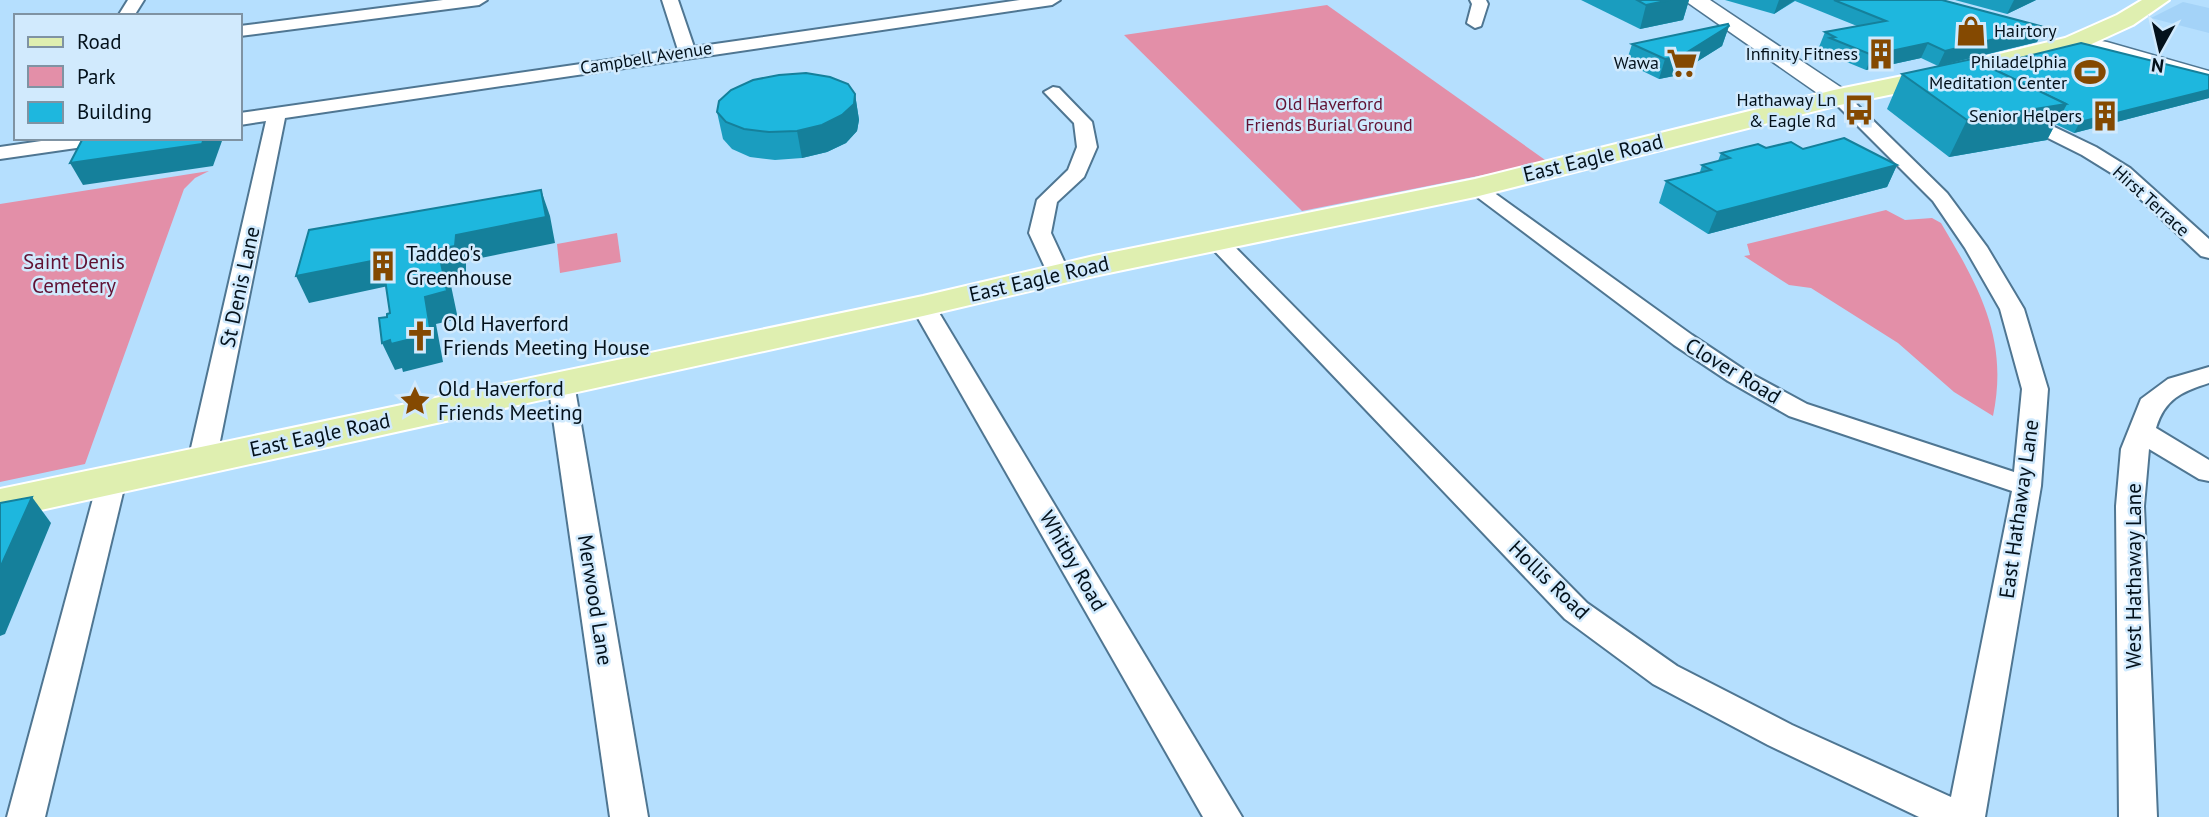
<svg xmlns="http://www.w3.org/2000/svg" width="2209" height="817" font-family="'PT Sans',sans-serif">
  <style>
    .built { fill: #a4d3f8 }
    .green { fill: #e38fa8 }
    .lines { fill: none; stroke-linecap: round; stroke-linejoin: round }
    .street-casing { stroke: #4f7692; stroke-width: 4 }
    .secondary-casing { stroke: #4f7692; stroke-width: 3 }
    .primary-casing { stroke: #fff; stroke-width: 4 }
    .street { fill: #fff; fill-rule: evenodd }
    .secondary { fill: #fff; fill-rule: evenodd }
    .primary { fill: #dfefb0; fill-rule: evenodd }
    .wall { fill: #1a9dbf }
    .shaded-wall { fill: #15809b }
    .building { fill: #1eb7de; stroke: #15809b; stroke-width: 2 }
    .labels { text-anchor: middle; stroke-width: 5; stroke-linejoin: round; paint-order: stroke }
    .far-poi-label { font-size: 18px; fill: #03111b; stroke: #d1eafd; text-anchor: end }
    .far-street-label { font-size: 18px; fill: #03111b; stroke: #d1eafd }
    .far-park-label { font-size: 18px; fill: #611233; stroke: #d1eafd }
    .street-label { font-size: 21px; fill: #03111b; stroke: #d1eafd }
    .poi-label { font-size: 21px; fill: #03111b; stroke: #d1eafd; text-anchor: start }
    .park-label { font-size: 21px; fill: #611233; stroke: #d1eafd }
  </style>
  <rect width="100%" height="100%" fill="#b5dffe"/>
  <path class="built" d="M2183,2L2209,8V33L2151,18Z"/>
  <g class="green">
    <path d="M1327,5L1548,162L1302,211L1124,35Z"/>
    <path d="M209,171L195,178L184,189L85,464L0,482V204Z"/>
    <path d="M1886,210L1905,220L1932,218L1941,223C1979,287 2009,339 1993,416L1954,392L1898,343L1811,288L1789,285L1744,256L1750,255L1747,244Z"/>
    <path d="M617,233L621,262L560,273L557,244Z"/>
  </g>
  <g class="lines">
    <g class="street-casing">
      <g id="street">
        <path d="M128,0H144L134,16H118Z"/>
        <path d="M443,0H487L479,5L240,36V26Z"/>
        <path d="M662,0H678L694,47L1020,0H1060L1052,5L285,118L216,461L212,467L202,470L192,467L188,461L266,121L240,125V113L678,50Z"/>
        <path d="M1470,0H1486L1488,4L1481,26L1475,28L1467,23L1472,4Z"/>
        <path d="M1053,87L1059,88L1092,122L1097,147L1084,177L1057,202L1051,233L1070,274L1067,279H1051L1048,274L1029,233L1037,200L1068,170L1077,147L1074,123L1044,92Z"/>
        <path d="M1839,92L1845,93L1947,193L1987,247L2024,309L2048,389L2041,486L1985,817H1919L1768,745L1653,684L1565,619L1205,241L1208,236H1224L1587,603L1677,666L1792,725L1951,797L2012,491L1789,416L1728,381L1674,345L1465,188L1468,184H1482L1692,335L1746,371L1807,404L2014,472L2022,389L2000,309L1965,248L1933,201L1833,101L1830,97Z"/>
        <path d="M2021,111L2096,147L2130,168L2209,239V258L2201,256L2116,176L2082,155L2014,121L2012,117Z"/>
        <path d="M62,138H113L104,144L0,159V147Z"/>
        <path d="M923,299L931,301L935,306L1242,817H1203L911,306L915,301Z"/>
        <path d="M2209,367V383C2181,392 2165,399 2156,428L2209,460V481L2199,479L2149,449L2144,506L2157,817H2119L2116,506L2121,449L2141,399L2168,379Z"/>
        <path d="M561,375L570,377L574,383L648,817H610L548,383L552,377Z"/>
        <path d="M112,471L122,473L126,480L45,817H7L98,480L102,473Z"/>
      </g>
    </g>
    <g class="secondary-casing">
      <g id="secondary">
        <path d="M1684,0H1710L1848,92L1852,97L1848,102L1839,105L1830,102Z"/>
        <path d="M2074,36L2107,42L2209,71V86L2096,54L2066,48L2062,43L2066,38Z"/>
      </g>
    </g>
    <g class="primary-casing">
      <path id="primary" d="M2142,0H2169L2133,25L2083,48L1942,84L1835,106L1475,197L1094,276L923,316L0,519V489L923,296L1094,256L1475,179L1834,90L1942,68L2065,38L2117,15Z"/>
    </g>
    <use href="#street" class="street"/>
    <use href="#secondary" class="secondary"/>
    <use href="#primary" class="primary"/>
  </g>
  <g class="wall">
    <path d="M1581,0H1689L1683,20L1640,29Z"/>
    <path d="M1725,0H1942L2044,27L2037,42L1939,66H1987L2209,75V98L2074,133L2055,124L2047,140L1949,157L1887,109L1902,74L1938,66L1921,58L1866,70L1825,53V50L1819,47L1825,32L1857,26L1795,1L1774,14Z"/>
    <path d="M1955,0H2036L2007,14Z"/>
    <path d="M1729,26L1722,46L1674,76L1659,79L1626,63L1632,44Z"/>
    <path d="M855,94L859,120L857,131L846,143L827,152L802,158L775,160L750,157L732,149L723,139L717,112Z"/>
    <path d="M1766,148L1803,149L1897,165L1887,187L1708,234L1659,203L1666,181L1700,172L1702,165L1718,161L1721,153Z"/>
  </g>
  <g class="shaded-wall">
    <path d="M1670,0H1689L1683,20L1640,29L1646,5Z"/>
    <path d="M1779,0H1795L1774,14Z"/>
    <path d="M2014,0H2036L2007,14Z"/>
    <path d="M1729,26L1722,46L1674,76L1659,79L1665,59Z"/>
    <path d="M2044,27L2037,42L1938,66L1945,51Z"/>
    <path d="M1928,43L1921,58L1866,70L1872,55Z"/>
    <path d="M2209,90V98L2074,133L2080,122Z"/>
    <path d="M855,94L859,120L857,131L846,143L827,152L802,158L797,131Z"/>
    <path d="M2066,104L2047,140L1949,157L1967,120Z"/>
    <path d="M204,138H221L222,141L213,166L83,185L70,163Z"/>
    <path d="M1897,165L1887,187L1708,234L1717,212Z"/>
    <path d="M541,190L550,216L555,243L466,261V273L449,276L458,319L436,324L443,362L403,372L402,368L395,370L382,343L425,297L438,249L456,235Z"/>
    <path d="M382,259L393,285L309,303L296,276Z"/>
    <path d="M32,497L51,523L5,634L0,636V568Z"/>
  </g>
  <g class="building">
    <path d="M1637,0H1670L1646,5Z"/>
    <path d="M1834,0H1942L2044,27L1945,51L1928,43L1872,55L1830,38L1835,37L1825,32L1886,21Z"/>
    <path d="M1728,24L1729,26L1681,56L1665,59L1632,44Z"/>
    <path d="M2081,43L2209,75V90L2080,122L2061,113L2066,104L1987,66Z"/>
    <path d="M1972,59L2066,104L1967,120L1902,74Z"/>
    <path d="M806,73L830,77L848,84L855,94L854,104L842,115L822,125L797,131L769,132L744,129L726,122L717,112L719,101L731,90L753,80L779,75Z"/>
    <path d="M83,138H204L202,144L70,163Z"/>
    <path d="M1844,138L1897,165L1717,212L1666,181L1711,170L1702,165L1730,158L1721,153L1758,144L1766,148L1791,142L1803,149Z"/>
    <path d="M541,190L546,217L456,235L455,246L438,249L447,291L425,297L431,334L391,344L390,340L382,343L379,318L387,317V314L390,313L382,259L296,276L309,230Z"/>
    <path d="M32,497L0,568V503Z"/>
  </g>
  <defs>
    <g id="shop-bare" transform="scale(2.415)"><path d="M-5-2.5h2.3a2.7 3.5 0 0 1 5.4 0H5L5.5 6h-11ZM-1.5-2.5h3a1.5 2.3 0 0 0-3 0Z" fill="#844901" stroke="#d1eafd" stroke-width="2.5" paint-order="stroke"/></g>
    <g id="building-bare" transform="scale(2.415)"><path d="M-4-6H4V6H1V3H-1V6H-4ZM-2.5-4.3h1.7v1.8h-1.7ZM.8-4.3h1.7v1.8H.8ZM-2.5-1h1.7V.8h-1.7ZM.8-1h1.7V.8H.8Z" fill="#844901" stroke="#d1eafd" stroke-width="2.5" paint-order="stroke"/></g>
    <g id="supermarket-bare" transform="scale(2.415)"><path d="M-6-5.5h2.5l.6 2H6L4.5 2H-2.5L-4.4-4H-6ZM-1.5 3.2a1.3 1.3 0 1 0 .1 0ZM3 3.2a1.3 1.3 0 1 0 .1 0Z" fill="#844901" stroke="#d1eafd" stroke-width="2.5" paint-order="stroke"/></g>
    <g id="stadium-bare" transform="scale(2.415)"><path d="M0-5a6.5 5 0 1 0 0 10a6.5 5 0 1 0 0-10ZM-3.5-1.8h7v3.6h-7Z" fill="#844901" stroke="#d1eafd" stroke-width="2.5" paint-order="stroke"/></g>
    <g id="bus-bare" transform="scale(2.415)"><path d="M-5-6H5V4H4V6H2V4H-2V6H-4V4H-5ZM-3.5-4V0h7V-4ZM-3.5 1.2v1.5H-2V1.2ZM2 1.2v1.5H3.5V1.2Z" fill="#844901" stroke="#d1eafd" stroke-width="2.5" paint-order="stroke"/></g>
    <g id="church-bare" transform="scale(2.415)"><path d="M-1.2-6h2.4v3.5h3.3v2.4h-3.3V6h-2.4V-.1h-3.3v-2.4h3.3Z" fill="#844901" stroke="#d1eafd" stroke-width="2.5" paint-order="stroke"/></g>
    <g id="sight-bare" transform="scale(2.415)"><path d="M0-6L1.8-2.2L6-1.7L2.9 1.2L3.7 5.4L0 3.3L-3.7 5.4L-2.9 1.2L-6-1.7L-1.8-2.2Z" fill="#844901" stroke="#d1eafd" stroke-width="2.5" paint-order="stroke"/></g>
  </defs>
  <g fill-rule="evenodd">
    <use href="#shop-bare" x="1971" y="31"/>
    <use href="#building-bare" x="1881" y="54"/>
    <use href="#supermarket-bare" x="1682" y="63"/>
    <use href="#stadium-bare" x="2090" y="72"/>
    <use href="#bus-bare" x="1859" y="110"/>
    <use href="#building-bare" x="2105" y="116"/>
    <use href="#building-bare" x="383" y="266"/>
    <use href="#church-bare" x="420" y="336"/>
    <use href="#sight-bare" x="415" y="401"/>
  </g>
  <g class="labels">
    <g class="far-poi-label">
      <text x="1994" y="37" text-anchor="start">Hairtory</text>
      <text x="1858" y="60">Infinity Fitness</text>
      <text x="2067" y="68">Philadelphia<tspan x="2067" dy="21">Meditation Center</tspan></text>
      <text x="1659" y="69">Wawa</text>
      <text x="1836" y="106">Hathaway Ln<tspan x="1836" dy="21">&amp; Eagle Rd</tspan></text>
      <text x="2082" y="122">Senior Helpers</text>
    </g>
    <g class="far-street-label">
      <text transform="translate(646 58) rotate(-9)" y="6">Campbell Avenue</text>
      <text transform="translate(2151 201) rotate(42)" y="6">Hirst Terrace</text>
    </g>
    <g class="far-park-label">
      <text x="1329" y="110">Old Haverford<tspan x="1329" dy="21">Friends Burial Ground</tspan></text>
    </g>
    <g class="street-label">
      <text transform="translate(1593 158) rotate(-14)" y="7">East Eagle Road</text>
      <text transform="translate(1039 279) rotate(-13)" y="7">East Eagle Road</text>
      <text transform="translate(240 287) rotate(-78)" y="7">St Denis Lane</text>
      <text transform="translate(1733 371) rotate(31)" y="7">Clover Road</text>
      <text transform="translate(320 435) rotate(-12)" y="7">East Eagle Road</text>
      <text transform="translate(2019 509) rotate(-82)" y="7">East Hathaway Lane</text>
      <text transform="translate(1073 561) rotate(60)" y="7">Whitby Road</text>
      <text transform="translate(2134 576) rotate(-90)" y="7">West Hathaway Lane</text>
      <text transform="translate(1549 580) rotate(44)" y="7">Hollis Road</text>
      <text transform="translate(595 600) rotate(81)" y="7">Merwood Lane</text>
    </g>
    <g class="poi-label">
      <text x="406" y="261">Taddeo's<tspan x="406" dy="24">Greenhouse</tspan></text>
      <text x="443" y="331">Old Haverford<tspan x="443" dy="24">Friends Meeting House</tspan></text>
      <text x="438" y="396">Old Haverford<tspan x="438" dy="24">Friends Meeting</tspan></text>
    </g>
    <g class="park-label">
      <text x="74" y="269">Saint Denis<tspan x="74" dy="24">Cemetery</tspan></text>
    </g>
  </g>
  <rect x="14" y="14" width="228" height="126" fill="#d1eafd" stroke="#7f93a3" stroke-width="2"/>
  <rect x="28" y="37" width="35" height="10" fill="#dfefb0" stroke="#7f93a3" stroke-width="2"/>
  <text x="77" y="49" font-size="21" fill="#03111b">Road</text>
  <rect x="28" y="66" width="35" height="21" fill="#e38fa8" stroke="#7f93a3" stroke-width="2"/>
  <text x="77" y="84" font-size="21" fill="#03111b">Park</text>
  <rect x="28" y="102" width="35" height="21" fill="#1eb7de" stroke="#7f93a3" stroke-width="2"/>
  <text x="77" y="119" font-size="21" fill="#03111b">Building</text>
  <g transform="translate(2160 49) rotate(188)" stroke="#d1eafd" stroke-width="5" paint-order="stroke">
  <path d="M0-5L12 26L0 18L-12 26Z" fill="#03111b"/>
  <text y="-10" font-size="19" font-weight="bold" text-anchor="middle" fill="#03111b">N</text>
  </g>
</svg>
